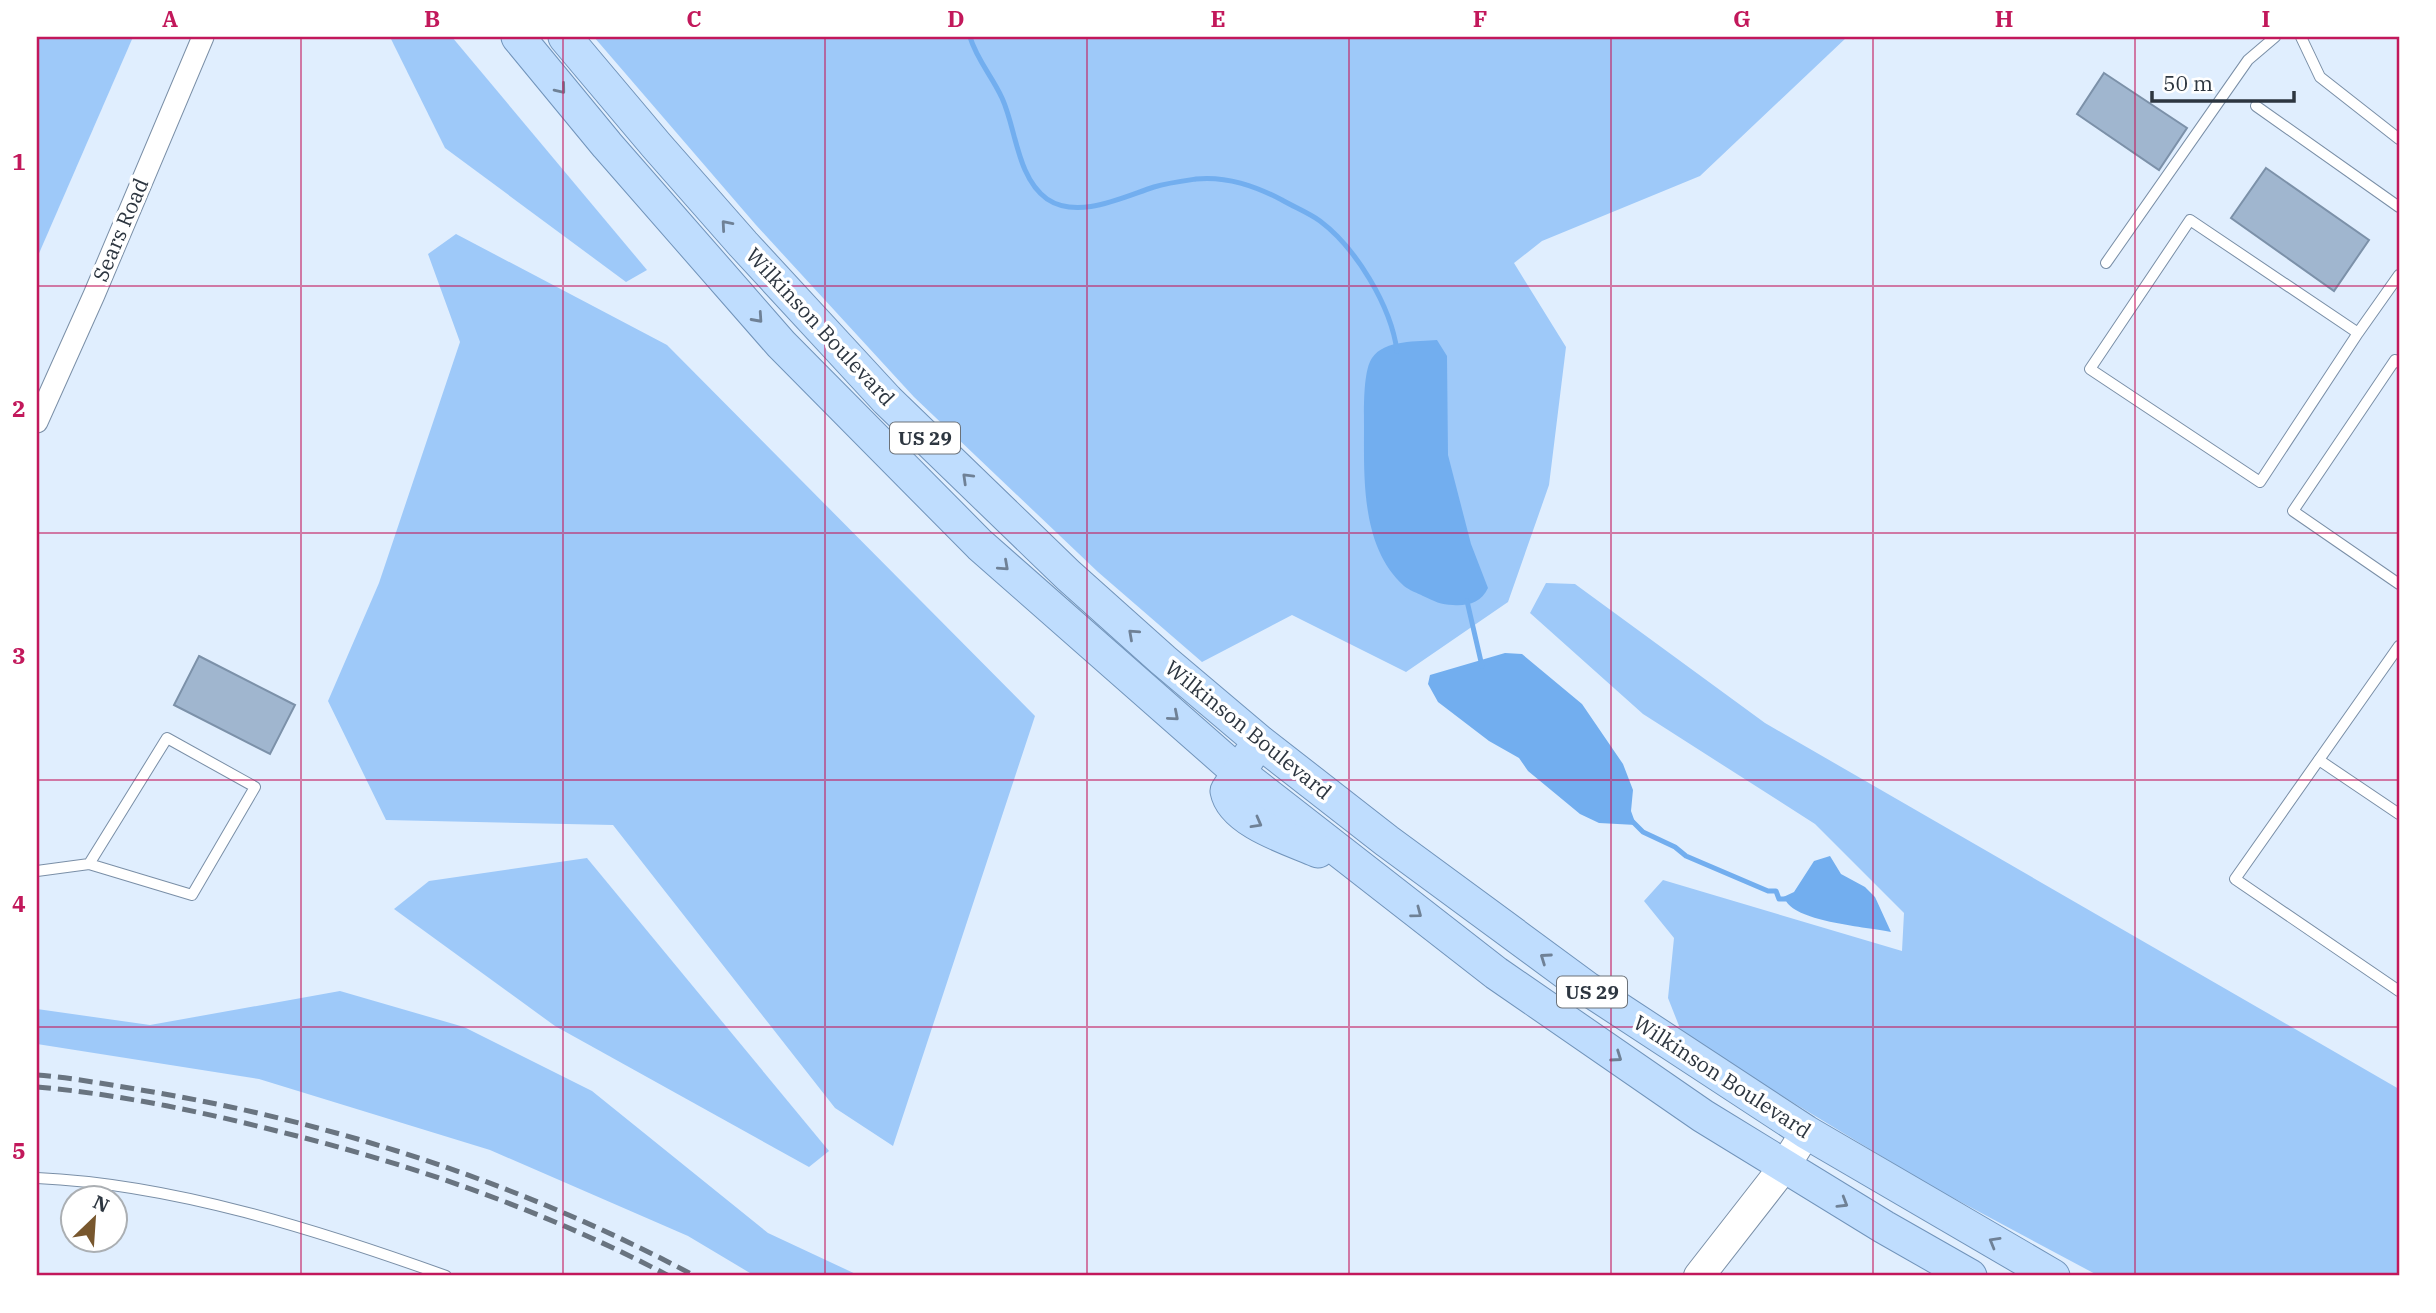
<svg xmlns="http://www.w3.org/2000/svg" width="2436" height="1313" font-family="'IBM Plex Serif',serif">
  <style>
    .green { fill: #9ec9f9 }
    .water { fill: #72aeef }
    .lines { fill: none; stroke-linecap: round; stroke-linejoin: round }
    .stream { stroke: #72aeef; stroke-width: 5 }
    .building { fill: #a0b6cf; stroke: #7c91a9; stroke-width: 2 }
    .lane-casing { stroke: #7a8fa7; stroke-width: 12 }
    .street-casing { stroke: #7a8fa7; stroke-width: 23 }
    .secondary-casing { stroke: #7a8fa7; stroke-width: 32 }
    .primary-casing { stroke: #7194bb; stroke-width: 35 }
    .lane { stroke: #fff; stroke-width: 10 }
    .street { stroke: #fff; stroke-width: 21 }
    .secondary { stroke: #fff; stroke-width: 30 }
    .primary { stroke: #bfddfe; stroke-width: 33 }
    .rail { stroke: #697480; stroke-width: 5; stroke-dasharray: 14 7; stroke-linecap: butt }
    .oneway { stroke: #6f8196 }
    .grid { fill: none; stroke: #c2185b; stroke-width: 2; stroke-opacity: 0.55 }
    .labels { text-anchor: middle; stroke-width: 7; stroke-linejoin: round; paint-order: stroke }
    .shield { fill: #fff; stroke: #6c7279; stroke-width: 2 }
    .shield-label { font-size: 19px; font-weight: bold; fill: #2d3640 }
    .street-label { font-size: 21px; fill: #2d3640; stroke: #fff }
    .neatline { fill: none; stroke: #c2185b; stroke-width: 2.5 }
    .grid-label { font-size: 23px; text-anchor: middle; font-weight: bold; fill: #c2185b }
  </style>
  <rect width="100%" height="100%" fill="#e0eefe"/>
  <g class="green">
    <path d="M37,37H133L37,258Z"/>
    <path d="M390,37H452L647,270L626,282L445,148Z"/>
    <path d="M594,37H1847L1700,176L1542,241L1514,263L1566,347L1549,485L1508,602L1406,672L1292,615L1202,662L1098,572L914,397L756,225Z"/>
    <path d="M456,234L667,345L1035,716L893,1146L835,1108L613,825L386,820L328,701L379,583L460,342L428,254Z"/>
    <path d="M1546,583L1575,584L1765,723L2399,1089V1276H2099L1929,1185L1683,1036L1668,998L1674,938L1644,901L1663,880L1902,951L1904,913L1815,824L1643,714L1530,613Z"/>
    <path d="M587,858L829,1151L809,1167L555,1026L394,909L429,881Z"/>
    <path d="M340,991L464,1027L592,1091L768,1233L860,1276H755L688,1236L490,1150L259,1079L37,1044V1009L150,1025Z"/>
  </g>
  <g class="water">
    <path d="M1437,340L1447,356L1448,455L1471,544L1488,588C1481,603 1468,606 1453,605C1441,605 1434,601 1423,596C1417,593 1409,590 1404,586C1361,547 1364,479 1364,426C1364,409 1363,371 1372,358C1385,339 1418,342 1437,340Z"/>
    <path d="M1505,653L1522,654L1582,704L1623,764L1633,790L1631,811L1636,825L1599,823L1580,814L1528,771L1519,758L1489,741L1438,702L1428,684L1430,675Z"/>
    <path d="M1830,856L1841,874L1865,887L1875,897L1891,932C1867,927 1798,922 1786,901L1779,899L1794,892L1814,861Z"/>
  </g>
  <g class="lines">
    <g class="stream">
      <path d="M970,37C977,60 992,76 1002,98C1016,128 1017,178 1047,199C1078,220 1123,197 1154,187C1167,183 1182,181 1196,179C1227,176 1255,186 1282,200C1294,207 1309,213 1320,221C1356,248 1391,306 1397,351"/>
      <path d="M1467,601L1482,666"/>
      <path d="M1631,820L1643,832L1675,847L1686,856L1768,891H1776L1779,899H1786"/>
    </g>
  </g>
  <g class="building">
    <path d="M2104,73L2187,128L2159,170L2077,114Z"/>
    <path d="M2266,168L2369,240L2334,291L2231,218Z"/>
    <path d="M199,656L295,705L270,754L174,705Z"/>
  </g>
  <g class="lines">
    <g class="lane-casing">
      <g id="lane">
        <path d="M2301,37L2320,77L2399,139"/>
        <path d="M2256,106L2399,207"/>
        <path d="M2106,263L2248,60L2275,37"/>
        <path d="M2358,333L2190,220L2090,369L2260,482L2358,333L2399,275"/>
        <path d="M2399,363L2395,360L2293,511L2399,584"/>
        <path d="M2399,646L2235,879L2399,991"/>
        <path d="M2319,760L2399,814"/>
        <path d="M37,871L89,864L192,895L255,787L167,738L89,864"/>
        <path d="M37,1178C173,1184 318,1230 446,1276"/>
      </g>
    </g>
    <g class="street-casing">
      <path id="street" d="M37,422L94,295L203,37"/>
    </g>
    <g class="secondary-casing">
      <path id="secondary" d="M1699,1276L1784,1167L1806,1132"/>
    </g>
    <g class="primary-casing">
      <g id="primary">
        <path d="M518,37L607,145L781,344L980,545L1238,772L1496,973L1703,1116L1884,1227L1970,1276"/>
        <path d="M565,37L656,145L743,244L887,400L1068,575L1163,660L1260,742L1387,841L1588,989L1806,1132L2053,1276"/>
        <path d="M1250,755L1227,791C1233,822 1291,839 1318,851"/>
      </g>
    </g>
    <use href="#lane" class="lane"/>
    <use href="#street" class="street"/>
    <use href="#secondary" class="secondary"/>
    <use href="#primary" class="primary"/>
    <g class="rail">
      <path d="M37,1075C74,1078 111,1085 147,1091C338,1123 525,1185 695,1276"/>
      <path d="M37,1087C117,1094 199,1111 277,1131C412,1164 546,1211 669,1276"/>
    </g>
  </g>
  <defs><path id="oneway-chevron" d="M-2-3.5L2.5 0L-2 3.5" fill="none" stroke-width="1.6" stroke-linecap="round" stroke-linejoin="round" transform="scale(1.75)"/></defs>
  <g class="oneway">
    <use href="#oneway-chevron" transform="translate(561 89) rotate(51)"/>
    <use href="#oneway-chevron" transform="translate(726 225) rotate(-131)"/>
    <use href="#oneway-chevron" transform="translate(758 318) rotate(48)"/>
    <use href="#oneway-chevron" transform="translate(967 478) rotate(-136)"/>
    <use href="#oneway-chevron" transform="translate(1004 566) rotate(42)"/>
    <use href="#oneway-chevron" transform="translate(1133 634) rotate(-138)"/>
    <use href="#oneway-chevron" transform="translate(1174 716) rotate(41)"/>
    <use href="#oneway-chevron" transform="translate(1257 823) rotate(29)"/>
    <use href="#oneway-chevron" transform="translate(1417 913) rotate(37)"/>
    <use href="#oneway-chevron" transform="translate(1545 958) rotate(-145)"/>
    <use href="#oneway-chevron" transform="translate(1617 1057) rotate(35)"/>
    <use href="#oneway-chevron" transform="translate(1843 1203) rotate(31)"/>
    <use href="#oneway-chevron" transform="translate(1994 1242) rotate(-150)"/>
  </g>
  <path class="grid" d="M301,37V1276M563,37V1276M825,37V1276M1087,37V1276M1349,37V1276M1611,37V1276M1873,37V1276M2135,37V1276M37,286H2399M37,533H2399M37,780H2399M37,1027H2399"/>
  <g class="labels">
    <g class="shield">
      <rect x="890" y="422.5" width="70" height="31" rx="5"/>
      <rect x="1557" y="976.5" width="70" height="31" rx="5"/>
    </g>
    <g class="shield-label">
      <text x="925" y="445">US 29</text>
      <text x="1592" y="999">US 29</text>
    </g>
    <g class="street-label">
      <text transform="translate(121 230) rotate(-67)" y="7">Sears Road</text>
      <text transform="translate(820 327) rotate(47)" y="7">Wilkinson Boulevard</text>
      <text transform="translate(1248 730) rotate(39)" y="7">Wilkinson Boulevard</text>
      <text transform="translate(1722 1077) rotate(33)" y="7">Wilkinson Boulevard</text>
    </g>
  </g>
  <rect width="2436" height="1313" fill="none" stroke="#ffffff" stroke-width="77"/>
  <g transform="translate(94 1219) rotate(25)"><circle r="33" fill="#ffffff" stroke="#abafb3" stroke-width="2"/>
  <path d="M0-5L12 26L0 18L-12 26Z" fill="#78572e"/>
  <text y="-10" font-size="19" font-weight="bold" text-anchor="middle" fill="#2d3640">N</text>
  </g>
  <path d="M2152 91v10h142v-10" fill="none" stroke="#2d3640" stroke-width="3.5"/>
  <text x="2163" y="91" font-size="21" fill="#2d3640" stroke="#ffffff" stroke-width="5" paint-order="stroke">50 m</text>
  <rect x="38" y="38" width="2360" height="1236" class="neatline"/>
  <g class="grid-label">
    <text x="170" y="27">A</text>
    <text x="432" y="27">B</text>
    <text x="694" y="27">C</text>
    <text x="956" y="27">D</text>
    <text x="1218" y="27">E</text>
    <text x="1480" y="27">F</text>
    <text x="1742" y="27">G</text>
    <text x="2004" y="27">H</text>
    <text x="2266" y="27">I</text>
    <text x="19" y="170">1</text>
    <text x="19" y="417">2</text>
    <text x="19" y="664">3</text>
    <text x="19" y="912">4</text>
    <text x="19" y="1159">5</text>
  </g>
</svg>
